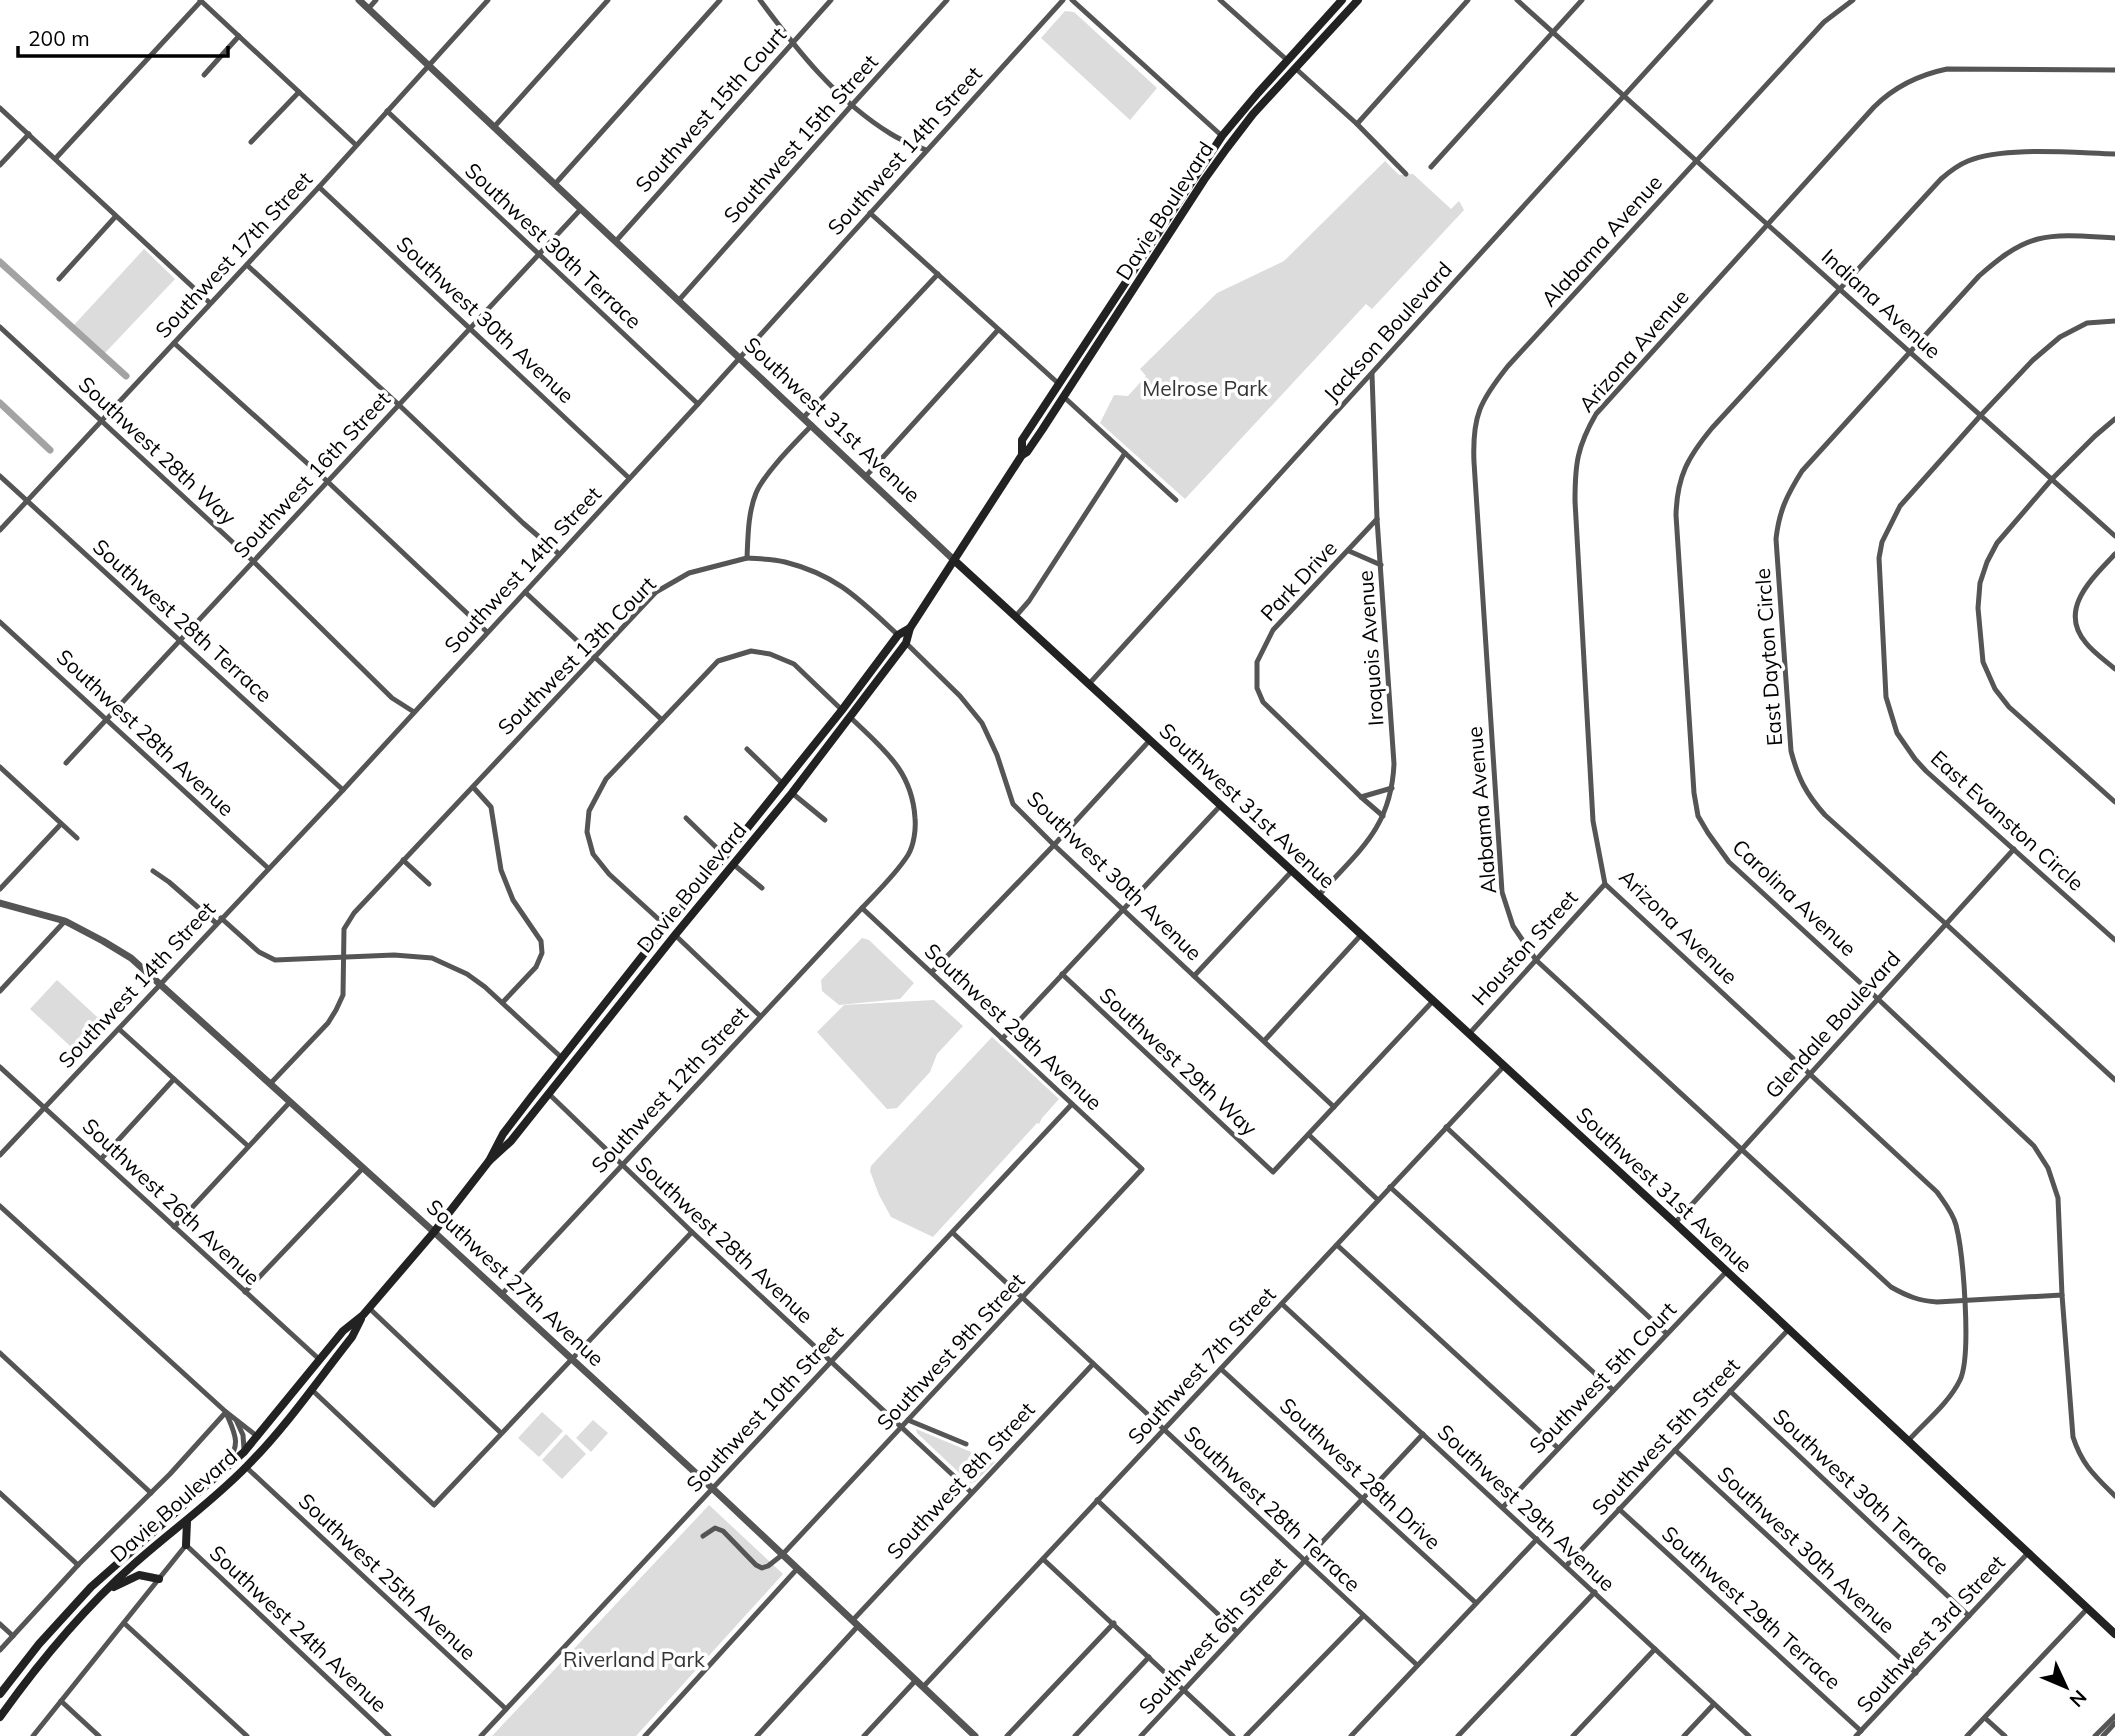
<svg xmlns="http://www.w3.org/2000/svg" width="2115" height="1736" font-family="Mulish,sans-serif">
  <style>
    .green { fill: #dcdcdc }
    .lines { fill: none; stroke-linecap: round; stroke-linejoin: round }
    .canal { stroke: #a3a3a3; stroke-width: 7 }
    .minor { stroke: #555; stroke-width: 5 }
    .tertiary { stroke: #555; stroke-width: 7 }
    .secondary { stroke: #222; stroke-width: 8 }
    .labels { text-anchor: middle; stroke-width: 7; stroke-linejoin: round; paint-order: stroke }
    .street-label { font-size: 21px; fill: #000; stroke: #fff }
    .park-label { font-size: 21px; fill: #333; stroke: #fff }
  </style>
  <rect width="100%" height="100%" fill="#fff"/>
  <g class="green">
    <path d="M1065,11L1074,12L1157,88L1130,120L1041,38Z"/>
    <path d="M1385,161L1399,175L1413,174L1451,209L1459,201L1464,210L1372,309L1366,304L1185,499L1100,423L1114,395L1128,396L1146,376L1140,369L1217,293L1284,261Z"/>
    <path d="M144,249L175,279L104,354L74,325Z"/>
    <path d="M862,938L869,940L914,983L900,999L839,1005L822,991L821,980Z"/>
    <path d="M57,980L108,1027L81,1056L30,1009Z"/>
    <path d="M934,1000L963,1026L937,1054L930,1072L897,1108L887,1109L817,1032L844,1005Z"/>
    <path d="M992,1037L1059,1099L1042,1118L1039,1124L1037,1123L933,1237L891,1217L879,1195L870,1171L871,1166L882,1154Z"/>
    <path d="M542,1412L563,1431L539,1457L518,1438Z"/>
    <path d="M593,1420L608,1433L591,1452L576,1438Z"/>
    <path d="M916,1429L995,1462L975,1482L970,1483L917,1433Z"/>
    <path d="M566,1434L586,1454L562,1479L542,1460Z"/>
    <path d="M709,1505L783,1574L636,1736H492Z"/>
  </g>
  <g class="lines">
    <g class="canal">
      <path d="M0,262L126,376"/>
      <path d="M0,403L50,450"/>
    </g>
    <g class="minor">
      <path d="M200,0L356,145"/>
      <path d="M760,0C797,50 837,101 891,134C902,141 914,145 926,150"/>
      <path d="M1072,0L1222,136"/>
      <path d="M1220,0L1287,60"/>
      <path d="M1517,0L2115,536"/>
      <path d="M1853,0L1824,22L1508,366C1480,401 1472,416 1474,462L1502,892L1513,926L1536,960L1891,1287C1907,1296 1919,1301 1937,1302L2062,1295"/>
      <path d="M368,9L376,0"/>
      <path d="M1295,68L1357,124L1406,174"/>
      <path d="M204,75L239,36"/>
      <path d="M0,108L210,303"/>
      <path d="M387,111L698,404"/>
      <path d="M1357,124L1468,0"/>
      <path d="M494,127L608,0"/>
      <path d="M251,142L299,92"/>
      <path d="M2115,154C2075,153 2004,146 1968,161C1958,165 1949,172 1941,179L1712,428C1688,457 1677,476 1676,515L1694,793L1698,816L1708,833L1729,862L1878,999L2034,1146L2048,1168L2058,1198L2062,1295L2073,1437C2082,1465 2095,1476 2115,1496"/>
      <path d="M56,158L201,1"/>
      <path d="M0,165L29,134"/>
      <path d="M1431,167L1582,0"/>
      <path d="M555,184L720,0"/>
      <path d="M319,187L629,478"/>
      <path d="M870,213L1059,384"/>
      <path d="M2115,238C2091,237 2062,233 2038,239C2015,245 1996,261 1979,276L1802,471C1787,495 1779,511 1776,539L1791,751C1798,778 1806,794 1825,815L1946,924L2115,1080"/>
      <path d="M616,241L831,0"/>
      <path d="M247,265L398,404L523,523L559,554"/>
      <path d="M59,279L116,216"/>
      <path d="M679,300L851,106L947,0"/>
      <path d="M2115,321L2087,323L2060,337L2033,360L1981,415L1900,506L1882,542L1879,558L1886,697L1897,733L1915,759L1926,771L2115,940"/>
      <path d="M0,327L253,561L392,698L414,712"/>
      <path d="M174,343L328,482L487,632"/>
      <path d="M1064,397L1176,500"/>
      <path d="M803,418L938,274"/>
      <path d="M2115,419L2095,436L2052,479L1997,543L1987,562L1980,583L1978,608L1983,662L1995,689L2009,707L2115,802"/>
      <path d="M0,476L343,790"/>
      <path d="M866,476L998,330"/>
      <path d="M1377,519L1273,630L1257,662V688L1263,702L1361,797L1383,816"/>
      <path d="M0,530L319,187L488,0"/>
      <path d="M1349,551L1381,565"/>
      <path d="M2115,554C2093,578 2057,609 2086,643C2094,653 2106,661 2115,669"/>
      <path d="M747,558C760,559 773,559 785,562C837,575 860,600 898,635"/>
      <path d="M525,592L662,720"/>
      <path d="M1015,617L1029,601L1125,453"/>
      <path d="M0,622L268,868"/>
      <path d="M906,643L960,696L982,723L997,755L1013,804L1054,845L1334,1107"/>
      <path d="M1088,685L1711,0"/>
      <path d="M747,749L782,783"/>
      <path d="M66,763L581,209"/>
      <path d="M0,767L77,838"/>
      <path d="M473,787L491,807L501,870L513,900L541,941L542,953L536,967L503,1002"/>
      <path d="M792,793L825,820"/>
      <path d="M1361,797L1392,788"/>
      <path d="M686,818L725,856"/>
      <path d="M403,860L429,884"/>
      <path d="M733,864L762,888"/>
      <path d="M153,871L169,882L216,923"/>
      <path d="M0,889L61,824"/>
      <path d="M1318,896C1358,851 1391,829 1394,764L1377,519L1372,374"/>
      <path d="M221,918L259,952L275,960L394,955L432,958L467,974L485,987L562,1058"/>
      <path d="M666,926L609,874L593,854L587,832L589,811L606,779L718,661L751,651L770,654L794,664L842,710"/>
      <path d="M675,935L760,1016"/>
      <path d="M932,972L1054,845L1150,740"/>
      <path d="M1062,974L1273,1172L1433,1001"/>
      <path d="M1194,976L1292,871"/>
      <path d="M0,991L65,921"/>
      <path d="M119,1029L248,1146"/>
      <path d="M1469,1034L1605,884"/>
      <path d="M1002,1039L1221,805"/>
      <path d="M1264,1041L1361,935"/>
      <path d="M0,1067L320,1360"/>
      <path d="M270,1084L328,1023L336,1010L343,995L344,929L354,913L656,592L689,573L747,558C748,536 748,513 756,493C765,472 796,442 812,425"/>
      <path d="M549,1094L692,1232L971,1492"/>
      <path d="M1446,1127L1666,1333"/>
      <path d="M1309,1135L1378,1200"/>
      <path d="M0,1155L343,790L698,404L1063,0"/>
      <path d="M101,1159L174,1079"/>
      <path d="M1390,1187L1613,1390"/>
      <path d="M0,1206L226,1412L258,1437"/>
      <path d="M1675,1223L2014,849"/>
      <path d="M174,1227L289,1103"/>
      <path d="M953,1233L1417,1665"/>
      <path d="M1337,1245L1558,1448"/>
      <path d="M245,1292L363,1168"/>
      <path d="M501,1295L862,908C878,891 896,874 908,855C914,845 916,829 915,818C912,770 883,749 851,718"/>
      <path d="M1282,1304L1749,1736"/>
      <path d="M369,1308L501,1433"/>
      <path d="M0,1353L151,1493"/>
      <path d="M1221,1369L1476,1603"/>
      <path d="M311,1389L434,1505L692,1232"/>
      <path d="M1730,1391L1969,1616"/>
      <path d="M908,1420L966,1444"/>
      <path d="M237,1422L243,1435L244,1449"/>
      <path d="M1908,1441C1925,1422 1949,1403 1960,1380C1972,1355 1963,1252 1956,1225C1953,1213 1944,1202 1937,1192L1605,884L1593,821L1575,501C1575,464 1577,447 1596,414L1874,107C1895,86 1918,75 1947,69L2115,70"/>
      <path d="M1675,1450L1916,1673"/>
      <path d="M226,1464C241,1445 236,1436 227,1415"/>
      <path d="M246,1467L506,1709"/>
      <path d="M0,1493L78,1565"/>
      <path d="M1097,1500L1237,1632"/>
      <path d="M1503,1507L1727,1271"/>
      <path d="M1619,1509L1861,1731"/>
      <path d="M703,1536L715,1528L723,1531L756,1565L762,1568L768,1566L782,1555L1142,1169L862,908"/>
      <path d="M1043,1559L1233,1736"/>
      <path d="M1566,1566L1788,1330"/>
      <path d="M852,1621L1093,1364"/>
      <path d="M124,1623L247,1736"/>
      <path d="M0,1624L13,1636"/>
      <path d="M0,1650L78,1565L170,1474L226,1412"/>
      <path d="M923,1687L1504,1066"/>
      <path d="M61,1701L99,1736"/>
      <path d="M1985,1718L2005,1736"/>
      <path d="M33,1736L186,1545L389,1736"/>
      <path d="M481,1736L1072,1104"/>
      <path d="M645,1736L797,1569"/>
      <path d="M757,1736L858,1626"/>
      <path d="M864,1736L916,1680"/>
      <path d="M1007,1736L1114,1623"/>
      <path d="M1075,1736L1149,1657"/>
      <path d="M1141,1736L1423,1434"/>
      <path d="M1246,1736L1363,1616"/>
      <path d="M1351,1736L1537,1539"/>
      <path d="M1458,1736L1595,1592"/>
      <path d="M1573,1736L1655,1649"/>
      <path d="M1684,1736L1714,1704"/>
      <path d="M1856,1736L2028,1553"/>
      <path d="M1967,1736L2088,1608"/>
      <path d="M2095,1736L2115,1716"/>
      <path d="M2103,1736L2115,1723"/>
    </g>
    <g class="tertiary">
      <path d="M359,0L955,561"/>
      <path d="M0,903L65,921L103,941L131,958L434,1232L712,1488L975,1736"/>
    </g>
    <g class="secondary">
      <path d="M1022,455V440L1222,136L1258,93L1342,0"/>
      <path d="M955,561L1675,1223L2115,1634"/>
      <path d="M489,1161L511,1141L675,935L792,793L906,643L910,628L1022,455L1027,452L1042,430L1204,180L1227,148L1253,114L1358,0"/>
      <path d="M186,1545L187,1521"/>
      <path d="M114,1587L139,1575L159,1579"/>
      <path d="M0,1694L39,1644L91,1587L244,1452L343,1331L363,1315L434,1232L489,1161L503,1134L532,1096L666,926L725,856L842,710L898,635L910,628"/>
      <path d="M0,1717C40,1661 83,1609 134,1564C171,1531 212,1502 247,1466C286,1427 318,1380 352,1337L361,1319"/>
    </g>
  </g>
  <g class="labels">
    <g class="street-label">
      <text transform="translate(711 110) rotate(-48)" y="7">Southwest 15th Court</text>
      <text transform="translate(801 139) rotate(-48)" y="7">Southwest 15th Street</text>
      <text transform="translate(905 151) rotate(-48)" y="7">Southwest 14th Street</text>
      <text transform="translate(1165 211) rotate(-57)" y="7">Davie Boulevard</text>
      <text transform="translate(1602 241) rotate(-48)" y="7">Alabama Avenue</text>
      <text transform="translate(553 246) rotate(43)" y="7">Southwest 30th Terrace</text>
      <text transform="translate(234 255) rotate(-47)" y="7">Southwest 17th Street</text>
      <text transform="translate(1881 304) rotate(42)" y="7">Indiana Avenue</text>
      <text transform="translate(485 320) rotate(43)" y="7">Southwest 30th Avenue</text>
      <text transform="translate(1388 332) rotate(-48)" y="7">Jackson Boulevard</text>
      <text transform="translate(1634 351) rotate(-49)" y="7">Arizona Avenue</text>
      <text transform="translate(832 420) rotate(43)" y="7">Southwest 31st Avenue</text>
      <text transform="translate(157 451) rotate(43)" y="7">Southwest 28th Way</text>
      <text transform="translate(312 475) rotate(-47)" y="7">Southwest 16th Street</text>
      <text transform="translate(523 570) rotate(-47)" y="7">Southwest 14th Street</text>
      <text transform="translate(1299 581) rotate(-47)" y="7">Park Drive</text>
      <text transform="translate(182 621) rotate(42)" y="7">Southwest 28th Terrace</text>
      <text transform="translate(1371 648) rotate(-94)" y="7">Iroquois Avenue</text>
      <text transform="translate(577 656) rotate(-45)" y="7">Southwest 13th Court</text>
      <text transform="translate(1769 657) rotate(-94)" y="7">East Dayton Circle</text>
      <text transform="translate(145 733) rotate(43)" y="7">Southwest 28th Avenue</text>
      <text transform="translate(1247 806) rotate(43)" y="7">Southwest 31st Avenue</text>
      <text transform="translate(1482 810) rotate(-95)" y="7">Alabama Avenue</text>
      <text transform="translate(2007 821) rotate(42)" y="7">East Evanston Circle</text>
      <text transform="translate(1114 876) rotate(44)" y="7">Southwest 30th Avenue</text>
      <text transform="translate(692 888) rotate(-51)" y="7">Davie Boulevard</text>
      <text transform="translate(1794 898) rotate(43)" y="7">Carolina Avenue</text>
      <text transform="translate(1678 927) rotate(44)" y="7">Arizona Avenue</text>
      <text transform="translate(1525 948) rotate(-48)" y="7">Houston Street</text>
      <text transform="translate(137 985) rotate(-47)" y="7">Southwest 14th Street</text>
      <text transform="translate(1833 1025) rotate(-48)" y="7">Glendale Boulevard</text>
      <text transform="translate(1013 1027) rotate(43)" y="7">Southwest 29th Avenue</text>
      <text transform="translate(1178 1062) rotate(43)" y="7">Southwest 29th Way</text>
      <text transform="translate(670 1090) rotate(-47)" y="7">Southwest 12th Street</text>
      <text transform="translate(1664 1190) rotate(43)" y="7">Southwest 31st Avenue</text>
      <text transform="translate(171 1202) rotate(43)" y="7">Southwest 26th Avenue</text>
      <text transform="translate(724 1240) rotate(43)" y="7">Southwest 28th Avenue</text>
      <text transform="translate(515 1283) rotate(43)" y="7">Southwest 27th Avenue</text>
      <text transform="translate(951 1352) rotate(-47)" y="7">Southwest 9th Street</text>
      <text transform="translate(1202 1366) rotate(-47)" y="7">Southwest 7th Street</text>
      <text transform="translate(1603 1378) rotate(-46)" y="7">Southwest 5th Court</text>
      <text transform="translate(765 1409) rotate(-47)" y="7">Southwest 10th Street</text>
      <text transform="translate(1666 1437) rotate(-47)" y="7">Southwest 5th Street</text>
      <text transform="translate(1360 1474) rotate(43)" y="7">Southwest 28th Drive</text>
      <text transform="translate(961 1481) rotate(-47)" y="7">Southwest 8th Street</text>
      <text transform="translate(1861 1492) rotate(43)" y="7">Southwest 30th Terrace</text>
      <text transform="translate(174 1506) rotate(-41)" y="7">Davie Boulevard</text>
      <text transform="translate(1526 1508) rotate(43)" y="7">Southwest 29th Avenue</text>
      <text transform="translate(1272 1509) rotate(43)" y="7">Southwest 28th Terrace</text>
      <text transform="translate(1806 1550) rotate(43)" y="7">Southwest 30th Avenue</text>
      <text transform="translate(387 1577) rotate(43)" y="7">Southwest 25th Avenue</text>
      <text transform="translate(1751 1608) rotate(42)" y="7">Southwest 29th Terrace</text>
      <text transform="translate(298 1629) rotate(43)" y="7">Southwest 24th Avenue</text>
      <text transform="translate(1931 1634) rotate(-47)" y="7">Southwest 3rd Street</text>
      <text transform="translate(1213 1636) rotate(-47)" y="7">Southwest 6th Street</text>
    </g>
    <g class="park-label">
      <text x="1205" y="396">Melrose Park</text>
      <text x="634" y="1667">Riverland Park</text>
    </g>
  </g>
  <g transform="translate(2066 1687) rotate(134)" stroke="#ffffff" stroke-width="5" paint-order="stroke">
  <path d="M0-5L12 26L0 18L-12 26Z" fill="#000000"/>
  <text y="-10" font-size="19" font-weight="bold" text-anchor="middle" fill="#000000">N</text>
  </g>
  <path d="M18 46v10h210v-10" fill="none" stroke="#000000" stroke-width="3.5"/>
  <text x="28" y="46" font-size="21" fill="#000000" stroke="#ffffff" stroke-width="5" paint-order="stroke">200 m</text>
</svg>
